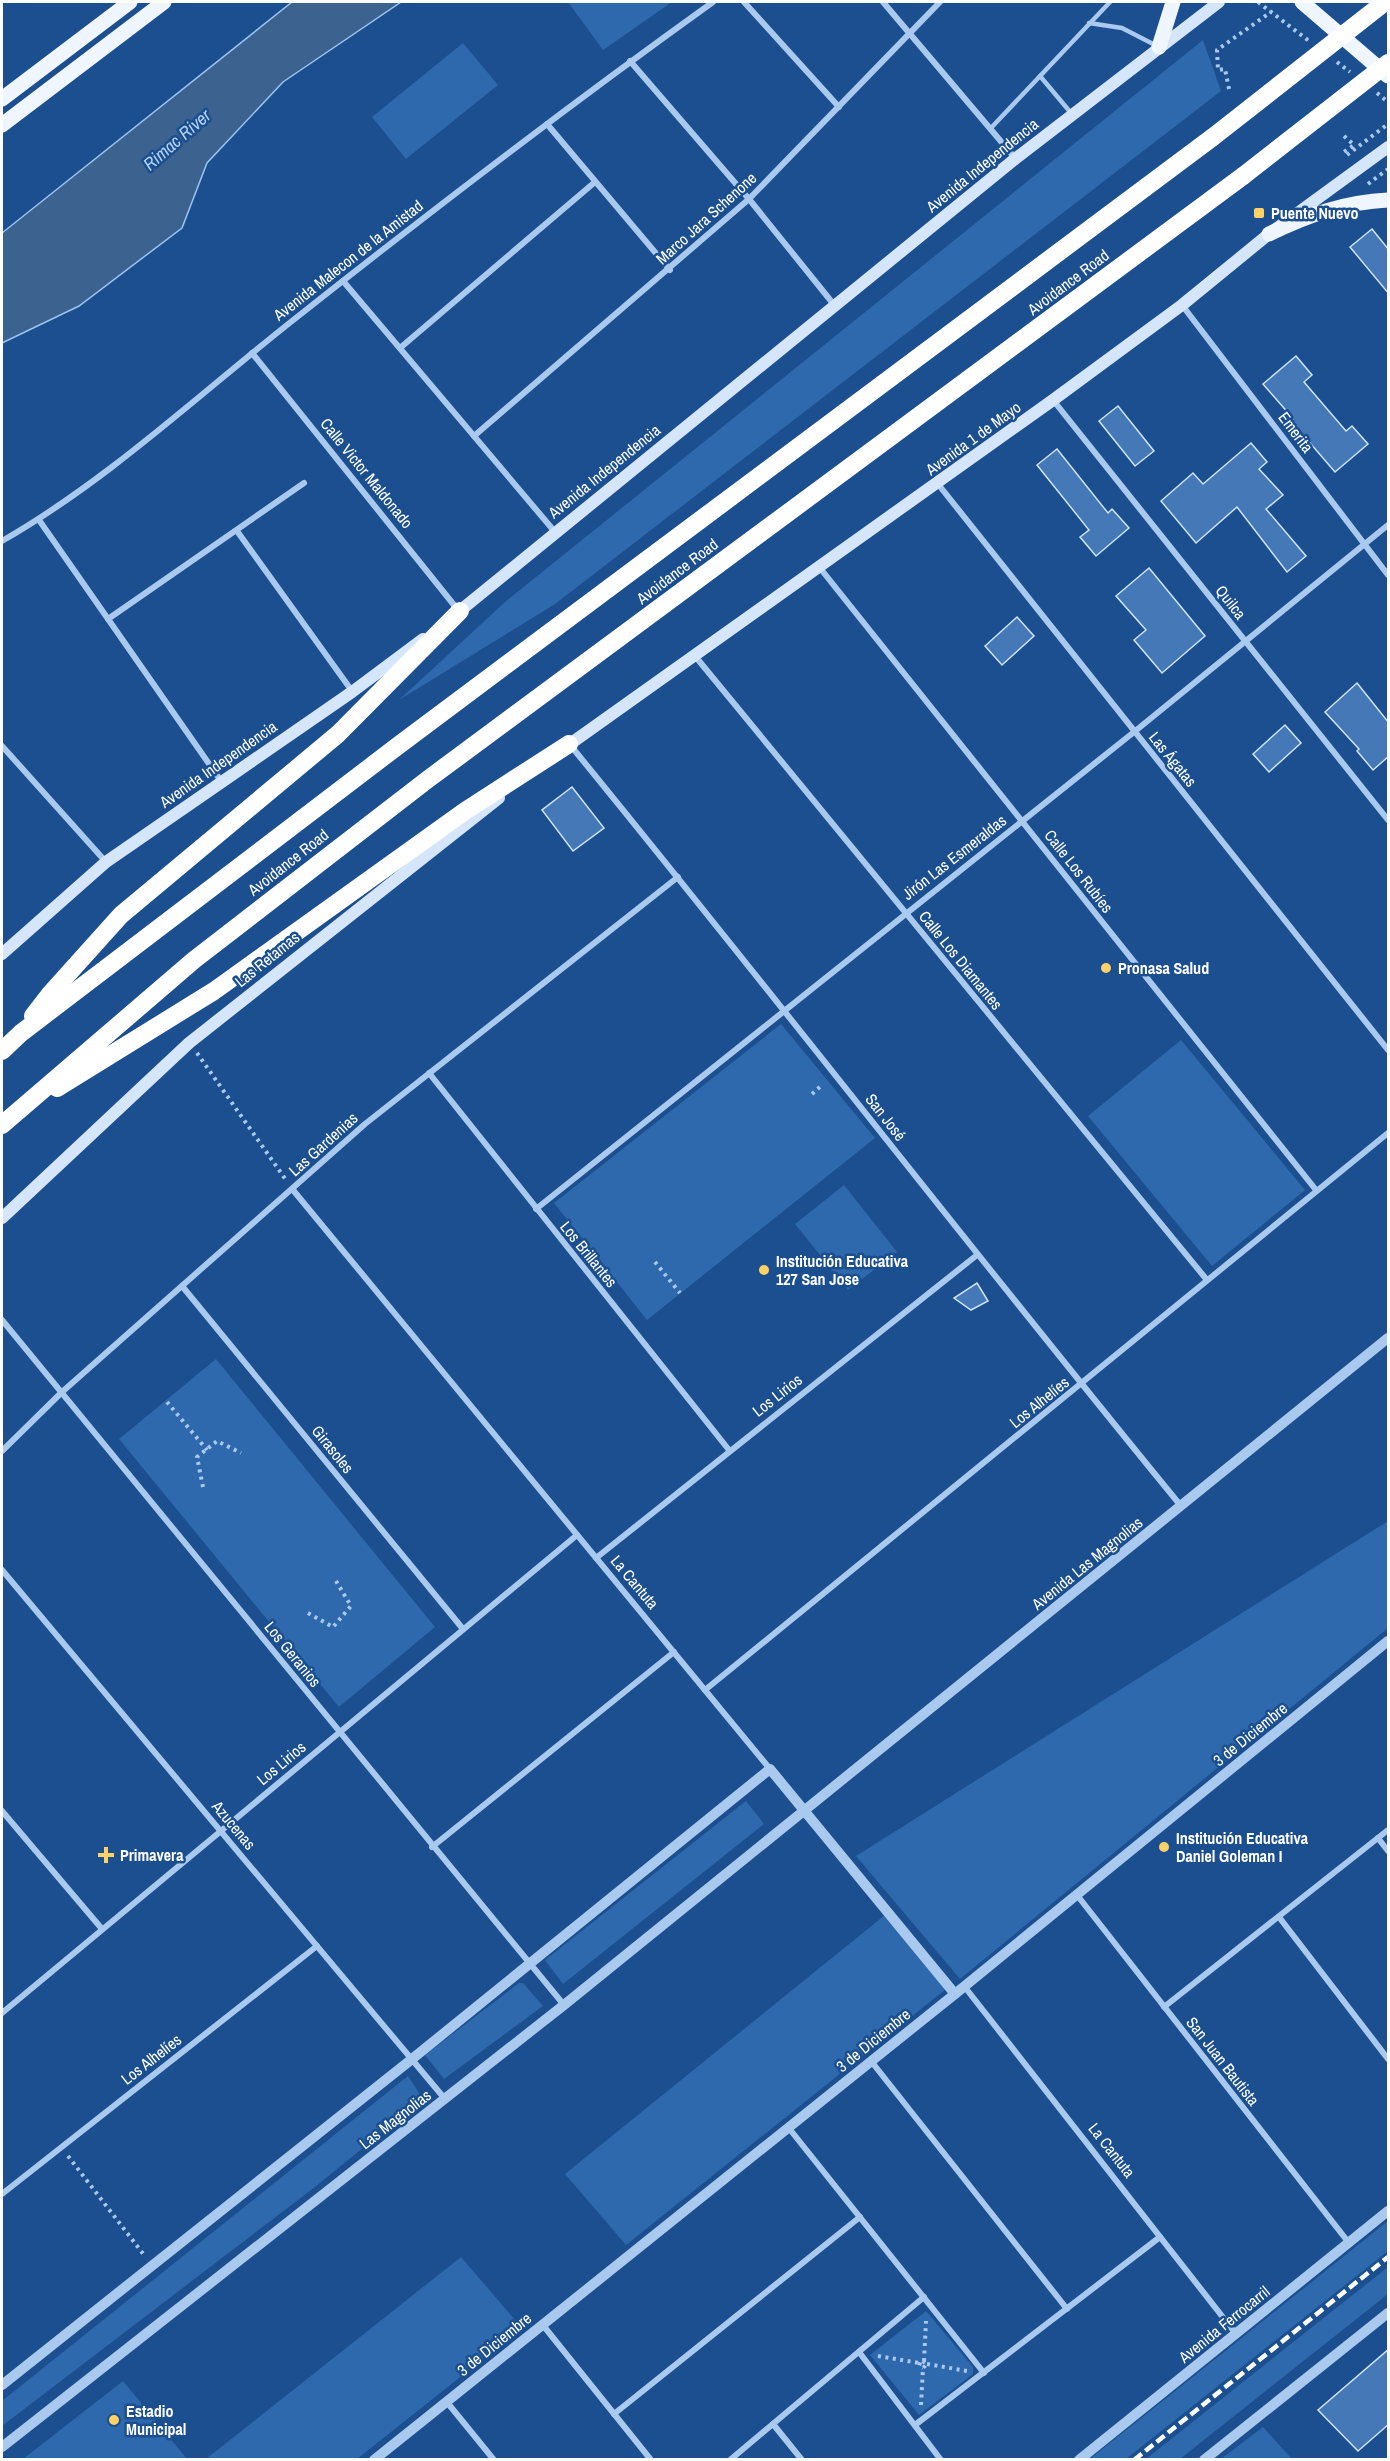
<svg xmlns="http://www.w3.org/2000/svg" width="1390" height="2461" font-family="'Archivo Narrow',sans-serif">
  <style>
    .green { fill: #2e69ad }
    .water { fill: #3c6290; stroke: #9cc4f0; stroke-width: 1.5 }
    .building { fill: #4478b7; stroke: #cfe3fa; stroke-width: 1.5 }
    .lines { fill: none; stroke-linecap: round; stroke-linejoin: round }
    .path { stroke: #a9c9ee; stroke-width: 4; stroke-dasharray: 3 4.5; stroke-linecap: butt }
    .service { stroke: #a9c9ee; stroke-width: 4.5 }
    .minor { stroke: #a9c9ee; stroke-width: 6 }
    .tertiary { stroke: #a9c9ee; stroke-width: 10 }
    .secondary { stroke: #d6e6fa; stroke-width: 12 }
    .primary { stroke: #f0f6ff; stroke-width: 15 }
    .motorway { stroke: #fff; stroke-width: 18 }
    .rail { stroke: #fff; stroke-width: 4.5; stroke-dasharray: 10 4.5; stroke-linecap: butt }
    .motorway-bridge { stroke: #fff; stroke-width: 18 }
    .poi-dot { fill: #ffd166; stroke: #1b4f8f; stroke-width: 2 }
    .labels { text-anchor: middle; stroke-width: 5; stroke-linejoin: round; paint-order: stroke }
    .street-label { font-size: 16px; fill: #fff; stroke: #1b4f8f }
    .poi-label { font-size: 16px; font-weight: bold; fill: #fff; stroke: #1b4f8f; text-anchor: start }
    .water-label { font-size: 18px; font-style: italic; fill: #b5d3f5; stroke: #1b4f8f }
  </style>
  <rect width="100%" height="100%" fill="#1b4f8f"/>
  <g class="green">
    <path d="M568,2H672L603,50Z"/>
    <path d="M1203,40L1221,91L555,604L399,700L505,602Z"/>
    <path d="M463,43L498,85L406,159L372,117Z"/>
    <path d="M781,1024L875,1138L647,1320L554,1203Z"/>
    <path d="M1181,1040L1305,1190L1212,1266L1088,1116Z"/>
    <path d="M844,1185L897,1252L848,1290L795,1224Z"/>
    <path d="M216,1359L435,1627L339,1707L119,1439Z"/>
    <path d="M1388,1521V1628L960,1979L856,1856Z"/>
    <path d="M746,1801L764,1824L563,1984L545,1960Z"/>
    <path d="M885,1915L946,1989L626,2245L565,2174Z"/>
    <path d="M519,1983H523L543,2006L444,2079L425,2055Z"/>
    <path d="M408,2076L423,2099L315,2187L2,2426V2401Z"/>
    <path d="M1388,2221V2251L1126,2459H1090Z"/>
    <path d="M461,2257L522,2328L357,2459H206Z"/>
    <path d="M1388,2267V2294L1180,2459H1146Z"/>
    <path d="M926,2311L973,2367V2374L919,2415L870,2355Z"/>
    <path d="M123,2381L187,2459H23Z"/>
    <path d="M1263,2427L1292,2459H1221Z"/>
  </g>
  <path class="water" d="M292,2H401L283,82L207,163L182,228L79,306L2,343V233Z"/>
  <g class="building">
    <path d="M1372,229L1389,250V294L1350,247Z"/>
    <path d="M1296,356L1312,375L1304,382L1346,431L1352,426L1368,444L1335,472L1304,436L1298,441L1282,422L1290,415L1263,384Z"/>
    <path d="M1118,406L1154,451L1135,466L1099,421Z"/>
    <path d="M1251,443L1267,462L1259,469L1283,495L1266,509L1306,556L1287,572L1237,507L1196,543L1161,501L1193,473L1203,484Z"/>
    <path d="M1057,449L1108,513L1112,509L1129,528L1096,556L1080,537L1089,530L1037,465Z"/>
    <path d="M1149,568L1205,636L1162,673L1134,640L1146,630L1116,596Z"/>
    <path d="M1017,617L1034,636L1002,665L985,646Z"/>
    <path d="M1357,683L1389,723V756L1373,770L1357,751L1359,749L1325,712Z"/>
    <path d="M1285,725L1301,743L1269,772L1253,754Z"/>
    <path d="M572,787L604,828L573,851L542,810Z"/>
    <path d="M977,1283L988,1301L971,1310L954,1298Z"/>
    <path d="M1389,2349V2424L1358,2451L1318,2410Z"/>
  </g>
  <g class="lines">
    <g class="path">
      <path d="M1258,2L1309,41"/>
      <path d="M1337,62L1350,72"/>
      <path d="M1229,89L1225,69L1218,70L1217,50L1271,12"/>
      <path d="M1377,93L1388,102"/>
      <path d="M1344,136L1354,145L1344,152L1347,155L1388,124"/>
      <path d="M1368,184L1388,169"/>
      <path d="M197,1053L286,1180"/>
      <path d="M812,1094L821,1086"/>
      <path d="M655,1262L680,1293"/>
      <path d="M167,1402L207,1450"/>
      <path d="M203,1487L197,1457L217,1441L241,1453"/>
      <path d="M308,1613L333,1627L351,1606L336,1581"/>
      <path d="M68,2156L144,2255"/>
      <path d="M878,2356L919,2363"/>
      <path d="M924,2361L926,2321"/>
      <path d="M927,2364L967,2371"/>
      <path d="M921,2405L923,2368L927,2364L921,2360L919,2366L923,2368"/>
    </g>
    <g class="service">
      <path d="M1089,23L1122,28L1157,46"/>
      <path d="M1040,76L1071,113"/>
      <path d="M990,129L1110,2"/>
    </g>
    <g class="minor">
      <path d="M744,2L839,107"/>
      <path d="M883,2L1015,158"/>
      <path d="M630,61L749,199L835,306"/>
      <path d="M547,124L670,270"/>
      <path d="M343,281L555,532"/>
      <path d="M1182,305L1388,575"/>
      <path d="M400,348L595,182"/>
      <path d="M252,353L458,610"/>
      <path d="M1053,400L1388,820"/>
      <path d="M474,436L749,199L940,2"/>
      <path d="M938,484L1388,1050"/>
      <path d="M39,520L221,781"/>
      <path d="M237,531L352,691"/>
      <path d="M2,541C105,482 194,399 287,325C427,214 568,106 713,2"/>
      <path d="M820,568L1316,1190"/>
      <path d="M108,619L304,483"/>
      <path d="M695,656L1207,1280"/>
      <path d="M2,746L106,862"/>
      <path d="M571,746C777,998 975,1255 1181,1506"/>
      <path d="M429,1073L729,1450"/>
      <path d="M293,1190L770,1769"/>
      <path d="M536,1209L1134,732L1388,525"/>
      <path d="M182,1286L463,1629"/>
      <path d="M2,1320L564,2005"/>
      <path d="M2,1451L62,1392L365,1124L678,877"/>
      <path d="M596,1558L977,1255"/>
      <path d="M2,1570L445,2099"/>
      <path d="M705,1690L1388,1133"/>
      <path d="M2,1811L102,1929"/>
      <path d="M1378,1838L1388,1851"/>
      <path d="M432,1847L674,1652"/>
      <path d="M1077,1895L1349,2243"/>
      <path d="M1279,1917L1388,2059"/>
      <path d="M964,1986L1236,2334"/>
      <path d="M1164,2007L1388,1830"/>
      <path d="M2,2013L577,1535"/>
      <path d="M871,2061L1067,2309"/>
      <path d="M788,2127L984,2373"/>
      <path d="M2,2194L317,1946"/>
      <path d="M542,2324L651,2460"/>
      <path d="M859,2352L941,2460"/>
      <path d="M446,2401L494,2460"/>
      <path d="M614,2414L860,2217"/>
      <path d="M773,2424L802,2460"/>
      <path d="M915,2425L1160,2237"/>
      <path d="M730,2460L924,2297"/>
    </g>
    <g class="tertiary">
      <path d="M2,2385L412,2059L770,1769L955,1994"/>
      <path d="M2,2447L564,2005L1388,1338"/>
      <path d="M374,2460L955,1994L1388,1641"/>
      <path d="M1079,2460L1388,2211"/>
      <path d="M1204,2460L1388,2313"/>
    </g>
    <g class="secondary">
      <path d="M456,614L1015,159L1219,2"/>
      <path d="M563,749L1053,400L1182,305L1269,234L1388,147"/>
      <path d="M2,954L106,862L352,692L423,639"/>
      <path d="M2,1218L189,1043L499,798"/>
    </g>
    <g class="primary">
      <path d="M1302,2L1388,76"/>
      <path d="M1159,47L1173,2"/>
      <path d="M2,99L130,2"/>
      <path d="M2,125L164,2"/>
      <path d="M1269,234C1308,215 1345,202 1388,200"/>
    </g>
    <g class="motorway">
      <path d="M33,1016L50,994L121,915L338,734L460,611"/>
      <path d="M2,1051L21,1033L399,745L1213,137"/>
      <path d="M57,1088L214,991L465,811L569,744"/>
      <path d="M2,1125L194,960L427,780L1243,176"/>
    </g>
    <path class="rail" d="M1134,2460L1388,2257"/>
    <g class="motorway-bridge">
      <path d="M1213,137L1385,2"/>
      <path d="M1243,176L1388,63"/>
    </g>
  </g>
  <g class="poi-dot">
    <rect x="1253" y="207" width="12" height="12" rx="3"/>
    <circle cx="1106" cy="968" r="6"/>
    <circle cx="764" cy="1270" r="6"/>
    <circle cx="1164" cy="1847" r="6"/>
    <path d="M103 1846h6v6h6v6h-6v6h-6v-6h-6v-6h6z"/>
    <circle cx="114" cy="2420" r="6"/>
  </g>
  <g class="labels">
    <g class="street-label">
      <text transform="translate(982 165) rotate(-39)" y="6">Avenida Independencia</text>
      <text transform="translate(706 218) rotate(-42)" y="6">Marco Jara Schenone</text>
      <text transform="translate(348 260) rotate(-38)" y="6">Avenida Malecon de la Amistad</text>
      <text transform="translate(1068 282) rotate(-37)" y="6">Avoidance Road</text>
      <text transform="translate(1296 432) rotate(53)" y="6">Emerita</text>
      <text transform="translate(973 438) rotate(-36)" y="6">Avenida 1 de Mayo</text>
      <text transform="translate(604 471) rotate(-39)" y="6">Avenida Independencia</text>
      <text transform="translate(367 473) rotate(51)" y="6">Calle Victor Maldonado</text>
      <text transform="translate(677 571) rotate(-37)" y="6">Avoidance Road</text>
      <text transform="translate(1231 602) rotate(52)" y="6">Quilca</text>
      <text transform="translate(1173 759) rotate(51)" y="6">Las Ágatas</text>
      <text transform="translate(218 764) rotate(-35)" y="6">Avenida Independencia</text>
      <text transform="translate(954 857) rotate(-38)" y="6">Jirón Las Esmeraldas</text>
      <text transform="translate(288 862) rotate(-38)" y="6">Avoidance Road</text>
      <text transform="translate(1079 871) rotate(52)" y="6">Calle Los Rubíes</text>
      <text transform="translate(267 959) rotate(-39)" y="6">Las Retamas</text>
      <text transform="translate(961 960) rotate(51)" y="6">Calle Los Diamantes</text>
      <text transform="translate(886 1117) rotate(52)" y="6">San José</text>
      <text transform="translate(323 1144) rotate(-42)" y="6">Las Gardenias</text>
      <text transform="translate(589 1254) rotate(51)" y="6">Los Brillantes</text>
      <text transform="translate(777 1395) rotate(-38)" y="6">Los Lirios</text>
      <text transform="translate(1039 1402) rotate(-39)" y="6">Los Alhelíes</text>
      <text transform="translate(333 1449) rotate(51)" y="6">Girasoles</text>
      <text transform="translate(1087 1563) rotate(-39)" y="6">Avenida Las Magnolias</text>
      <text transform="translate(635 1582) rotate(50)" y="6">La Cantuta</text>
      <text transform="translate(293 1654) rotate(51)" y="6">Los Geranios</text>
      <text transform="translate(1250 1734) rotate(-39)" y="6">3 de Diciembre</text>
      <text transform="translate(281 1763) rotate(-40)" y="6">Los Lirios</text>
      <text transform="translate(234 1825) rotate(50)" y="6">Azucenas</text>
      <text transform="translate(873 2040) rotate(-39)" y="6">3 de Diciembre</text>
      <text transform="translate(151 2059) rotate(-38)" y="6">Los Alhelíes</text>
      <text transform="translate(1223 2061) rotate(52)" y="6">San Juan Bautista</text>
      <text transform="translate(395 2119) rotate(-38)" y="6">Las Magnolias</text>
      <text transform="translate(1112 2150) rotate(52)" y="6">La Cantuta</text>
      <text transform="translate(1224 2324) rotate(-39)" y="6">Avenida Ferrocarril</text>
      <text transform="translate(494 2344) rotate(-39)" y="6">3 de Diciembre</text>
    </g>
    <g class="poi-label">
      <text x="1271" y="219">Puente Nuevo</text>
      <text x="1118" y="974">Pronasa Salud</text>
      <text x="776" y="1267">Institución Educativa<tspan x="776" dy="18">127 San Jose</tspan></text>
      <text x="1176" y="1844">Institución Educativa<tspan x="1176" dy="18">Daniel Goleman I</tspan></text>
      <text x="120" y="1861">Primavera</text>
      <text x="126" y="2417">Estadio<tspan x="126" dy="18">Municipal</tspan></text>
    </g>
    <g class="water-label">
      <text transform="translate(177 140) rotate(-41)" y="6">Rimac River</text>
    </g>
  </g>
  <rect width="1390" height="2461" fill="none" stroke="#ffffff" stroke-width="6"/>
</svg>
